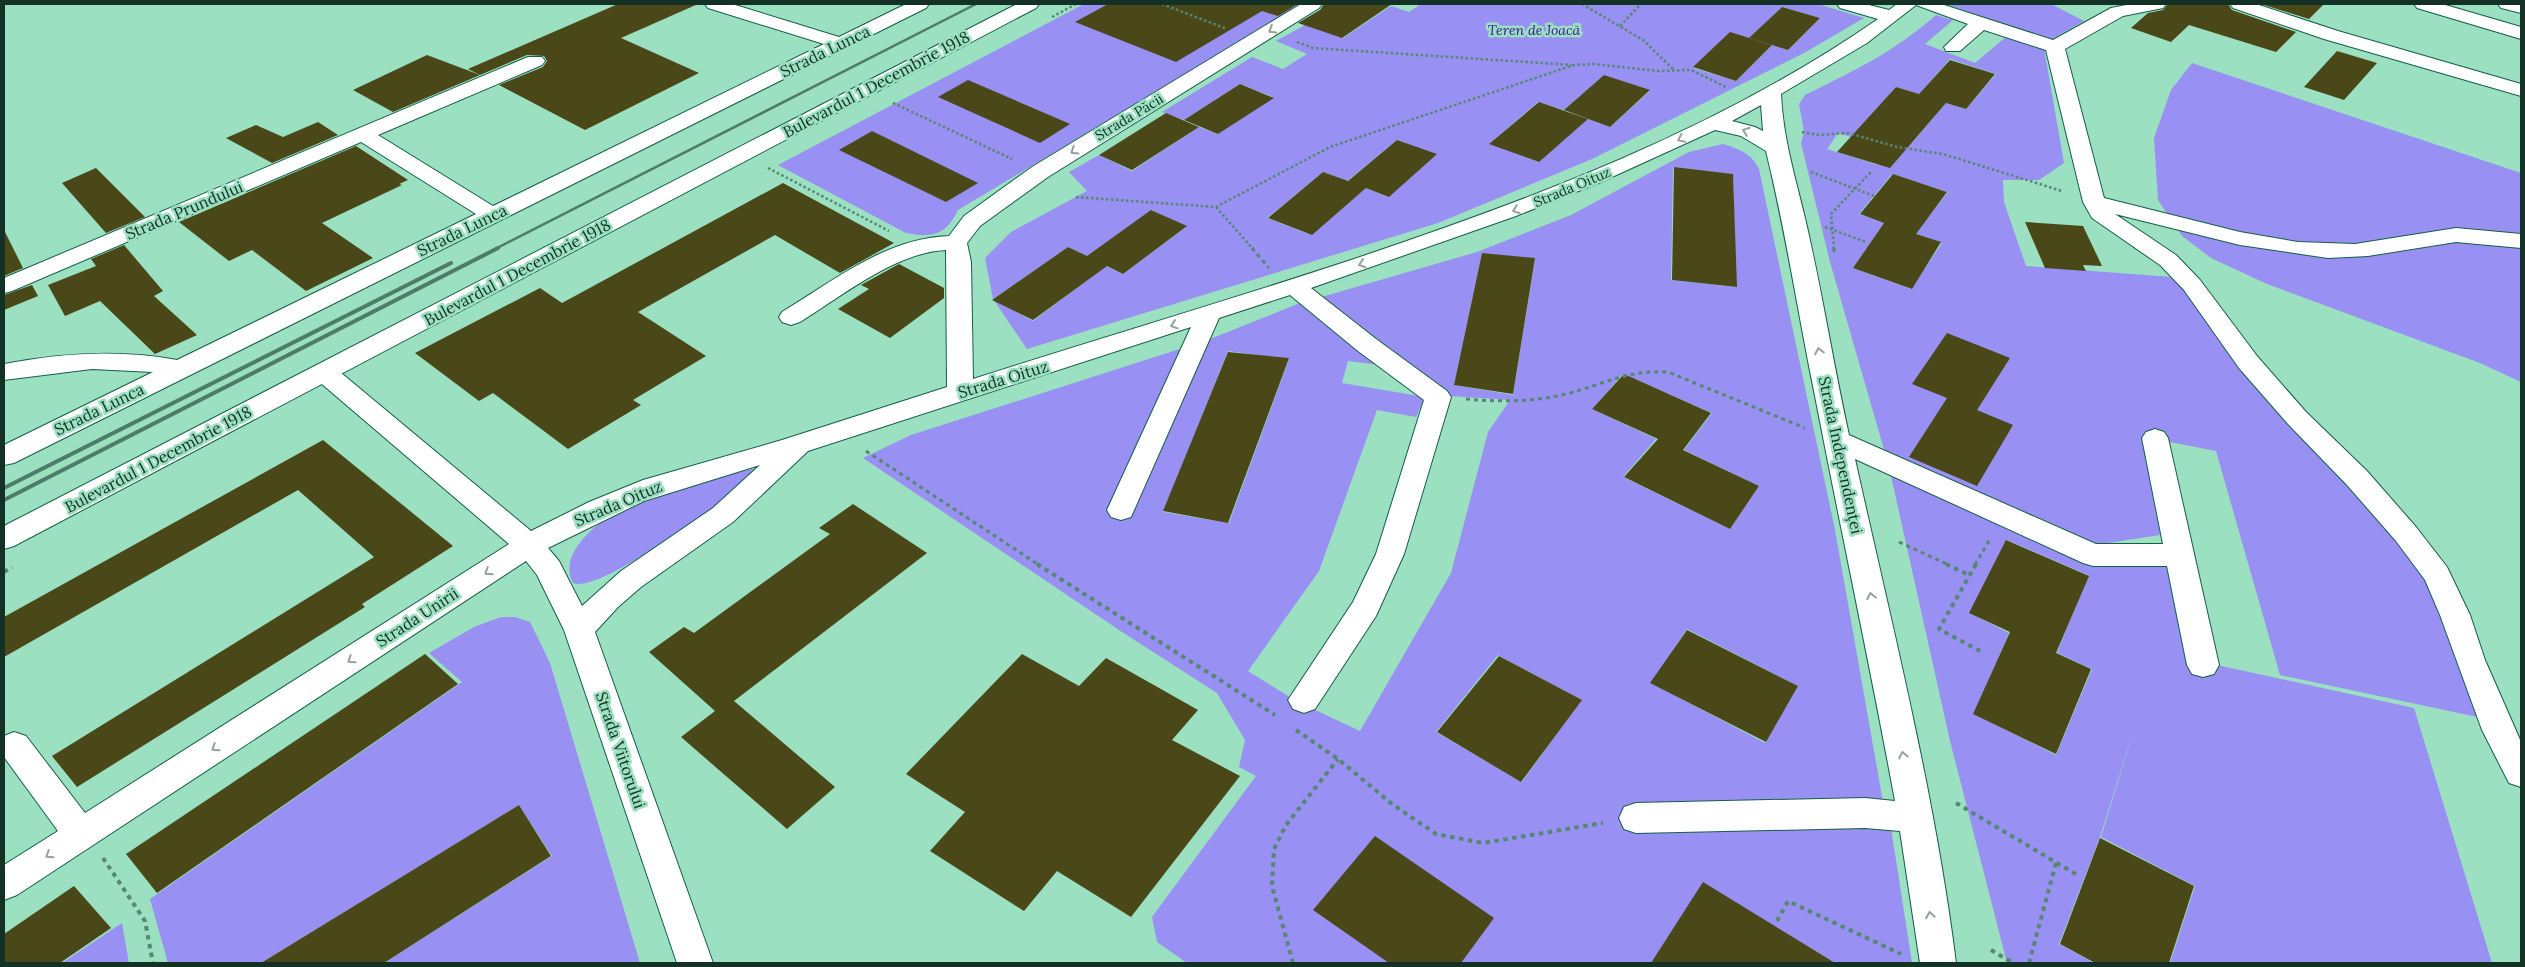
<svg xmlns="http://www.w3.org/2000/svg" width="2525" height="967" font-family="Lora,serif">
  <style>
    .green { fill: #9890f3; fill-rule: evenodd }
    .building { fill: #4a4719 }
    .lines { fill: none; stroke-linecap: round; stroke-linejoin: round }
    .minor-casing { stroke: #145f46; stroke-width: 2 }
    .major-casing { stroke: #145f46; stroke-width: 2 }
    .path-far2 { stroke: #568772; stroke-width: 2.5; stroke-dasharray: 2.5 2.5; stroke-linecap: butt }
    .path-far1 { stroke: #568772; stroke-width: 3; stroke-dasharray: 4 4; stroke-linecap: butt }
    .path { stroke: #568772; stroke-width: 4; stroke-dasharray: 4.5 4.5; stroke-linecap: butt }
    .minor { fill: #fff; fill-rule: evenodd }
    .major { fill: #fff; fill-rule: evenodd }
    .rail-far1 { stroke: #4e7c69; stroke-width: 2.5 }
    .rail { stroke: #4e7c69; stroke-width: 4 }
    .oneway { stroke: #95a29d }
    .labels { text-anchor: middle; stroke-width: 5; stroke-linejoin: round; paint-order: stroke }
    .far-park-label { font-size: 14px; font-style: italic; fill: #3c0f9a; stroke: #9ae0c1 }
    .far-street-label { font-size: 14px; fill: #143126; stroke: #9ae0c1 }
    .street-label { font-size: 16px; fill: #143126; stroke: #9ae0c1 }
  </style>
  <rect width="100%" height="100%" fill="#9ae0c1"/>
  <g class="green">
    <path d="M1084,4H1301L958,210C946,235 933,238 906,233L778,165Z"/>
    <path d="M1421,4H1818L1864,18L1804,53L1592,159L1438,223L1027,349L993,299L985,258L1011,232L1087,191L1069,172L1099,155L1132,171L1199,127L1218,134L1273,97L1240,84L1184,120L1162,112L1252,57L1283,69L1307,54L1276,41L1305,25L1343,38L1391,6L1409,12ZM1782,7L1820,18L1788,50L1772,45L1736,81L1693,68L1750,39ZM1604,75L1650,91L1610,127L1588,119L1538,162L1490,143L1538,102L1564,110ZM1397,140L1436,154L1388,197L1366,188L1311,235L1267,218L1323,172L1347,181ZM1152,210L1186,227L1123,274L1106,266L1033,321L993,299L1068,247L1087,256Z"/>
    <path d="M1946,4H2051L2084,21L2050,40Z"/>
    <path d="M1936,15L1953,20L1925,44L1975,63L2007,36L2044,48L2064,163L2039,180H2003L2004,202L2026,266L2172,277L2417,558L2482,718L2280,675L2216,451L2144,437L2160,535L2088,546L1887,460L1830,262L1801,143L1804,131L1799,104L1805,95C1855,70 1893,53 1936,15ZM1950,59L1996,74L1966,109L1946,103L1912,143L1861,126L1896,87L1919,94ZM1838,133L1889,149L1878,165L1827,149ZM1892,174L1948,192L1915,234L1942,243L1911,289L1853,268L1884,223L1859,214Z"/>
    <path d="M2192,63L2521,173V382L2480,363L2267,284L2211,258L2182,236L2158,200L2154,138L2171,90Z"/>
    <path d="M1723,144C1739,149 1751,153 1759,169L1835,530L1883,802L1891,828L1912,963H1187L1157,942L1152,917L1256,776L1239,767L1245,740L1217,693L1122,632L863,458L911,435L1186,347L1111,515L1129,518L1205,341L1305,301L1387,366L1348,361L1342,383L1425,397L1416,417L1377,410L1319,571L1248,671L1296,701L1360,731L1451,573L1488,432L1510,400L1451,396L1436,392L1318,298L1477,252L1571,215L1689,152ZM1673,167L1733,174L1736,287L1671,280ZM1482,253L1535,259L1513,395L1454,385ZM1228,351L1289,359L1229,523L1163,512ZM1623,374L1712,413L1684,450L1759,486L1730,529L1623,477L1656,439L1592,409ZM1687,629L1798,686L1765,743L1651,683ZM1498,655L1581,700L1522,782L1436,732Z"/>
    <path d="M763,467L765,469C736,490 602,595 573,583C567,573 569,560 575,550C605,498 708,479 763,467Z"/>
    <path d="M1891,476L2093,562L2171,563L2194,660L2414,708L2492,963H2170L2195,886L2101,837L2140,710L2100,837L2059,944L2094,963H2007L1950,741ZM2007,540L2088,575L2057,653L2092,669L2056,755L1974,714L2009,633L1970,613Z"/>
    <path d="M501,617H515L530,622L550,663L640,963H384L552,856L519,805L261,963H168L150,899L462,682L429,653L474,627Z"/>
    <path d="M122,923L129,963H62Z"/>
  </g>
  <g class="building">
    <path d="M618,4H698L621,38L699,73L585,130L499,85L543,67L547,61L544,56L527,55L480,75L468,69Z"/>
    <path d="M1108,4H1298L1278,16L1262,11L1176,62L1075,22Z"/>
    <path d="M1324,4H1392L1342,38L1298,23L1320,10Z"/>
    <path d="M2168,4H2228L2232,10L2296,32L2276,52L2189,25L2171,42L2131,28L2148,13L2163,10Z"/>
    <path d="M2261,4H2324L2309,19Z"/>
    <path d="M1782,7L1820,18L1788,50L1749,38Z"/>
    <path d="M1730,32L1772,45L1736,81L1693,67Z"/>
    <path d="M2337,51L2377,63L2344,100L2304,87Z"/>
    <path d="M427,55L480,75L393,112L353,90Z"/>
    <path d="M1950,60L1995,74L1966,109L1946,103L1890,168L1837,152L1896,87L1919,94Z"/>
    <path d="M1604,75L1650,90L1610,127L1564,110Z"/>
    <path d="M968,80L1070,124L1040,143L938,97Z"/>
    <path d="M1240,84L1274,98L1218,134L1184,120Z"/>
    <path d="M1539,102L1588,119L1539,162L1489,144Z"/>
    <path d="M1166,113L1199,127L1132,170L1099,155Z"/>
    <path d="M318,122L338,135L272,163L226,138L256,125L283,137Z"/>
    <path d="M872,131L978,183L946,202L839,150Z"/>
    <path d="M1397,140L1437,154L1389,197L1358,185L1366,188L1312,235L1268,218L1323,172L1348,181Z"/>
    <path d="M356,146L408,180L399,184L402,185L322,223L373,258L306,291L252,250L229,261L179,222Z"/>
    <path d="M1674,167L1733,174L1737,287L1672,280Z"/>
    <path d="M96,168L145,217L106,233L62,183Z"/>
    <path d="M1893,174L1947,192L1916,234L1941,242L1912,289L1853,268L1884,223L1860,214Z"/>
    <path d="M783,183L894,243L840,273L775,235L638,312L706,356L633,400L641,405L568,449L493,393L479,401L415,353L540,288L562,303Z"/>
    <path d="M1151,210L1187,226L1123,274L1107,266L1033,320L992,300L1068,247L1087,256Z"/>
    <path d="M2025,222L2083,226L2102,266L2083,265L2086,271L2045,268Z"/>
    <path d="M4,230L23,268L4,276Z"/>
    <path d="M124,245L163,291L154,296L197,335L155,354L100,301L65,316L48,285L96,266L91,259Z"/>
    <path d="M1482,253L1535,258L1513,394L1454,385Z"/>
    <path d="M899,264L944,288V298L890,338L838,309L869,289L861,285Z"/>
    <path d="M32,285L38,296L4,310V295Z"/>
    <path d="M1947,333L2010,358L1977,410L2013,425L1977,486L1909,457L1947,398L1912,384Z"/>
    <path d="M1228,352L1289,358L1228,523L1163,511Z"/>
    <path d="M1624,374L1711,413L1683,450L1759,486L1730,529L1624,477L1658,439L1592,409Z"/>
    <path d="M323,440L453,546L362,604L365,607L77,787L52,756L374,557L298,490L4,657V617Z"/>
    <path d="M853,504L927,553L734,701L835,787L787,829L681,737L715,711L649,652L684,627L694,633L830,534L819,528Z"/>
    <path d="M2006,540L2089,576L2056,653L2091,669L2056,754L1973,714L2010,632L1969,613Z"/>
    <path d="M1687,630L1798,686L1766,742L1650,683Z"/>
    <path d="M425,654L458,684L157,893L126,854Z"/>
    <path d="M1022,654L1079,686L1106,658L1198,710L1172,740L1240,776L1131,917L1057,871L1024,911L930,851L965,812L906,774Z"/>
    <path d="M1499,656L1582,700L1521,782L1437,732Z"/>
    <path d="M519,805L551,856L384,963H261Z"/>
    <path d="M1375,836L1494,918L1461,963H1389L1313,910Z"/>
    <path d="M2100,838L2194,886L2169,963H2095L2060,944Z"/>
    <path d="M1703,882L1835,963H1651Z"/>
    <path d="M74,886L111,928L60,963H4V934Z"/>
  </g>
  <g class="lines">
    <g class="minor-casing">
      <g id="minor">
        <path d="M705,4H732L839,37L906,4H929L926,8L14,463L4,465V445L153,372L92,369L4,380V364C62,353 119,349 177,360L476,214L361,142L12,291L4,293V278L528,57H542L545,61L542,65L378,135L493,206L824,44L708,8Z"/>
        <path d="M1301,4H1322L1319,8L1048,177L980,226L967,243L971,262L973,379C1098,339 1223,302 1348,261C1531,200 1718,130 1878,19L1840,8L1837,4H1865L1889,10L1897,4H1941L2053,40L2111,8L2131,4H2166L2163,8L2123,16L2065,49L2104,198L2240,232L2298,242L2355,244L2456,228L2521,234V248L2456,242L2368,256L2328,258L2240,245L2115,214L2176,255L2200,280L2257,356L2306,412L2367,471L2416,527L2447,567L2470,615L2485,660L2521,742V787L2509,783L2482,730L2440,615L2425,580L2396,541L2347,485L2288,424L2239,368L2184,290L2160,265L2092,218L2083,202L2046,50L1984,30L1960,51H1946L1944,47L1968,24L1916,5L1867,43L1781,94C1783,138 1795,176 1805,218C1822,290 1833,363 1849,435L2096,544H2163L2142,438L2146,432L2155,429L2164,432L2168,438L2219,665L2214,674L2203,677L2192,674L2187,665L2167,566H2093L2083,563L1855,459C1892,626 1935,794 1956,963H1920L1900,831L1865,828L1636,833L1624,829L1619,818L1624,807L1636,803L1865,798L1895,801C1870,665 1841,531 1815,396C1798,314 1786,232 1766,151L1741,136L1715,130L1601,182L1516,216L1311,288L1376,339L1447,391L1451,397L1404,554L1376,616L1315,709L1304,713L1293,709L1288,700L1353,602L1376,554L1424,400L1358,351L1290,295L1219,318L1131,517L1121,520L1111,517L1107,510L1191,327L808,451L733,522L641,587L618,607L595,632L713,963H677L564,630L537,575L526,561L17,895L4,900V865L58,831L4,757V736L14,732L26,736L85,813L509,544L316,379L312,373L316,367L325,365L334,367L531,531L589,502L643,480L782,440L947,387L946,250C896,252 842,296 800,322L791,325L782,322L779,317L782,312C835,280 886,238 949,236L964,216L1032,167ZM1761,105L1763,131L1755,127L1732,121ZM760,465L713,508L621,571L582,606L559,561L548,548L644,501Z"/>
        <path d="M2230,4H2256L2338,31L2521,84V96L2324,39L2233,8Z"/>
        <path d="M2414,4H2442L2521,27V39L2417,8Z"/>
        <path d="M2498,4H2521V13L2501,8Z"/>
      </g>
    </g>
    <g class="major-casing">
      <path id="major" d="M1017,4H1039L1036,8L14,546L4,549V526Z"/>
    </g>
    <g class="path-far2">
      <path d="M1162,4L1227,29"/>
      <path d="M1582,4L1643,40L1673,69"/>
      <path d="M1052,17L1076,4"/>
      <path d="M1620,26L1641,4"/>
      <path d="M1297,42L1313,48L1572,65"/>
      <path d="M893,103L1012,159"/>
      <path d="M1802,132L1818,135L1848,133L1897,147L1943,154L2062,191"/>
      <path d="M768,168L889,231"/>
      <path d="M1811,172L1874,196"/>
      <path d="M1076,197L1216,207L1330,147L1574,65L1594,64L1658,71L1691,70L1728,88"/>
      <path d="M1216,207L1253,249"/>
      <path d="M1825,227L1866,242"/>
      <path d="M1834,249L1831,214L1871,172"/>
    </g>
    <g class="path-far1">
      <path d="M1252,248L1269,268"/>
      <path d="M1834,248V252"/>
      <path d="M1466,399C1500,402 1534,402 1566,394C1605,384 1626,370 1668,372L1805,428"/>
      <path d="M866,451L1039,565"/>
      <path d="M1899,542L1949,565"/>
      <path d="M1975,565L1990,539"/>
    </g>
    <g class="path">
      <path d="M1037,564L1275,715"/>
      <path d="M1946,564L1969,575"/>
      <path d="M1976,564L1939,629L1982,652"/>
      <path d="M4,572L12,567"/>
      <path d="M1296,730L1338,759L1392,804L1436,834L1483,843L1603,823"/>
      <path d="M1956,803L2079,876"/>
      <path d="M103,858L145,921L153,963"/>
      <path d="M1777,921L1788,901L1901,954"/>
      <path d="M1991,950L2013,963"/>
      <path d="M1293,963L1272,886L1274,849L1286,825L1338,759"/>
      <path d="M2029,963L2056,863"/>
    </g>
    <use href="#minor" class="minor"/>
    <use href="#major" class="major"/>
    <path class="rail-far1" d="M495,249L976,4"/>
    <g class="rail">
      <path d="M4,488L451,263"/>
      <path d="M4,500L498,248"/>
    </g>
  </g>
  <defs><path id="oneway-chevron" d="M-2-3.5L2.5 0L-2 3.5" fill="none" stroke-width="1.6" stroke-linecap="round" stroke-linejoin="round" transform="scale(1.25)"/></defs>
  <g class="oneway">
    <use href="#oneway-chevron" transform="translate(1272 30) rotate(148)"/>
    <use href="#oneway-chevron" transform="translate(1746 131) rotate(-159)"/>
    <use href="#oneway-chevron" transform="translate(1681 139) rotate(154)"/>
    <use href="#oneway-chevron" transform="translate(1074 151) rotate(148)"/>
    <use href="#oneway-chevron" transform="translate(1516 210) rotate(159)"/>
    <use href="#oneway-chevron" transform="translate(1362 264) rotate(162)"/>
    <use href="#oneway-chevron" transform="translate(1174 325) rotate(162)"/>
    <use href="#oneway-chevron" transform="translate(1819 351) rotate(-101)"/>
    <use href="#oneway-chevron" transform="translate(488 572) rotate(147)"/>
    <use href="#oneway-chevron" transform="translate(1871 596) rotate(-101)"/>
    <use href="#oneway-chevron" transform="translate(351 660) rotate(147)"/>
    <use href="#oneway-chevron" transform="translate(215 748) rotate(147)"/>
    <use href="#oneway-chevron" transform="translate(1903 755) rotate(-101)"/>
    <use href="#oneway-chevron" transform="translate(49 855) rotate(147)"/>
    <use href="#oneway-chevron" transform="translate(1930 915) rotate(-99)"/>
  </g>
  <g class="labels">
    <g class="far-park-label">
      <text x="1534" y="35">Teren de Joacă</text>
    </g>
    <g class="far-street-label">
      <text transform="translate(1129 117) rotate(-31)" y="5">Strada Păcii</text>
      <text transform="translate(1572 187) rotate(-23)" y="5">Strada Oituz</text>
    </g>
    <g class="street-label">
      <text transform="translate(825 51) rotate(-26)" y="6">Strada Lunca</text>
      <text transform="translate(876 84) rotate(-28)" y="6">Bulevardul 1 Decembrie 1918</text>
      <text transform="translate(184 210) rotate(-23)" y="6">Strada Prundului</text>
      <text transform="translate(462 230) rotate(-26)" y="6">Strada Lunca</text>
      <text transform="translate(517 272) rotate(-28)" y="6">Bulevardul 1 Decembrie 1918</text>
      <text transform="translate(1003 379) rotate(-17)" y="6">Strada Oituz</text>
      <text transform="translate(99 409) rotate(-26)" y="6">Strada Lunca</text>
      <text transform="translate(1841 455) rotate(78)" y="6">Strada Independenței</text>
      <text transform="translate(158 459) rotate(-28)" y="6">Bulevardul 1 Decembrie 1918</text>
      <text transform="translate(618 503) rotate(-23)" y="6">Strada Oituz</text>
      <text transform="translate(417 617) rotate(-33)" y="6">Strada Unirii</text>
      <text transform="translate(621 750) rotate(71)" y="6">Strada Viitorului</text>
    </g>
  </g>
  <rect width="2525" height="967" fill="none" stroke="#143126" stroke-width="10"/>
</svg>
